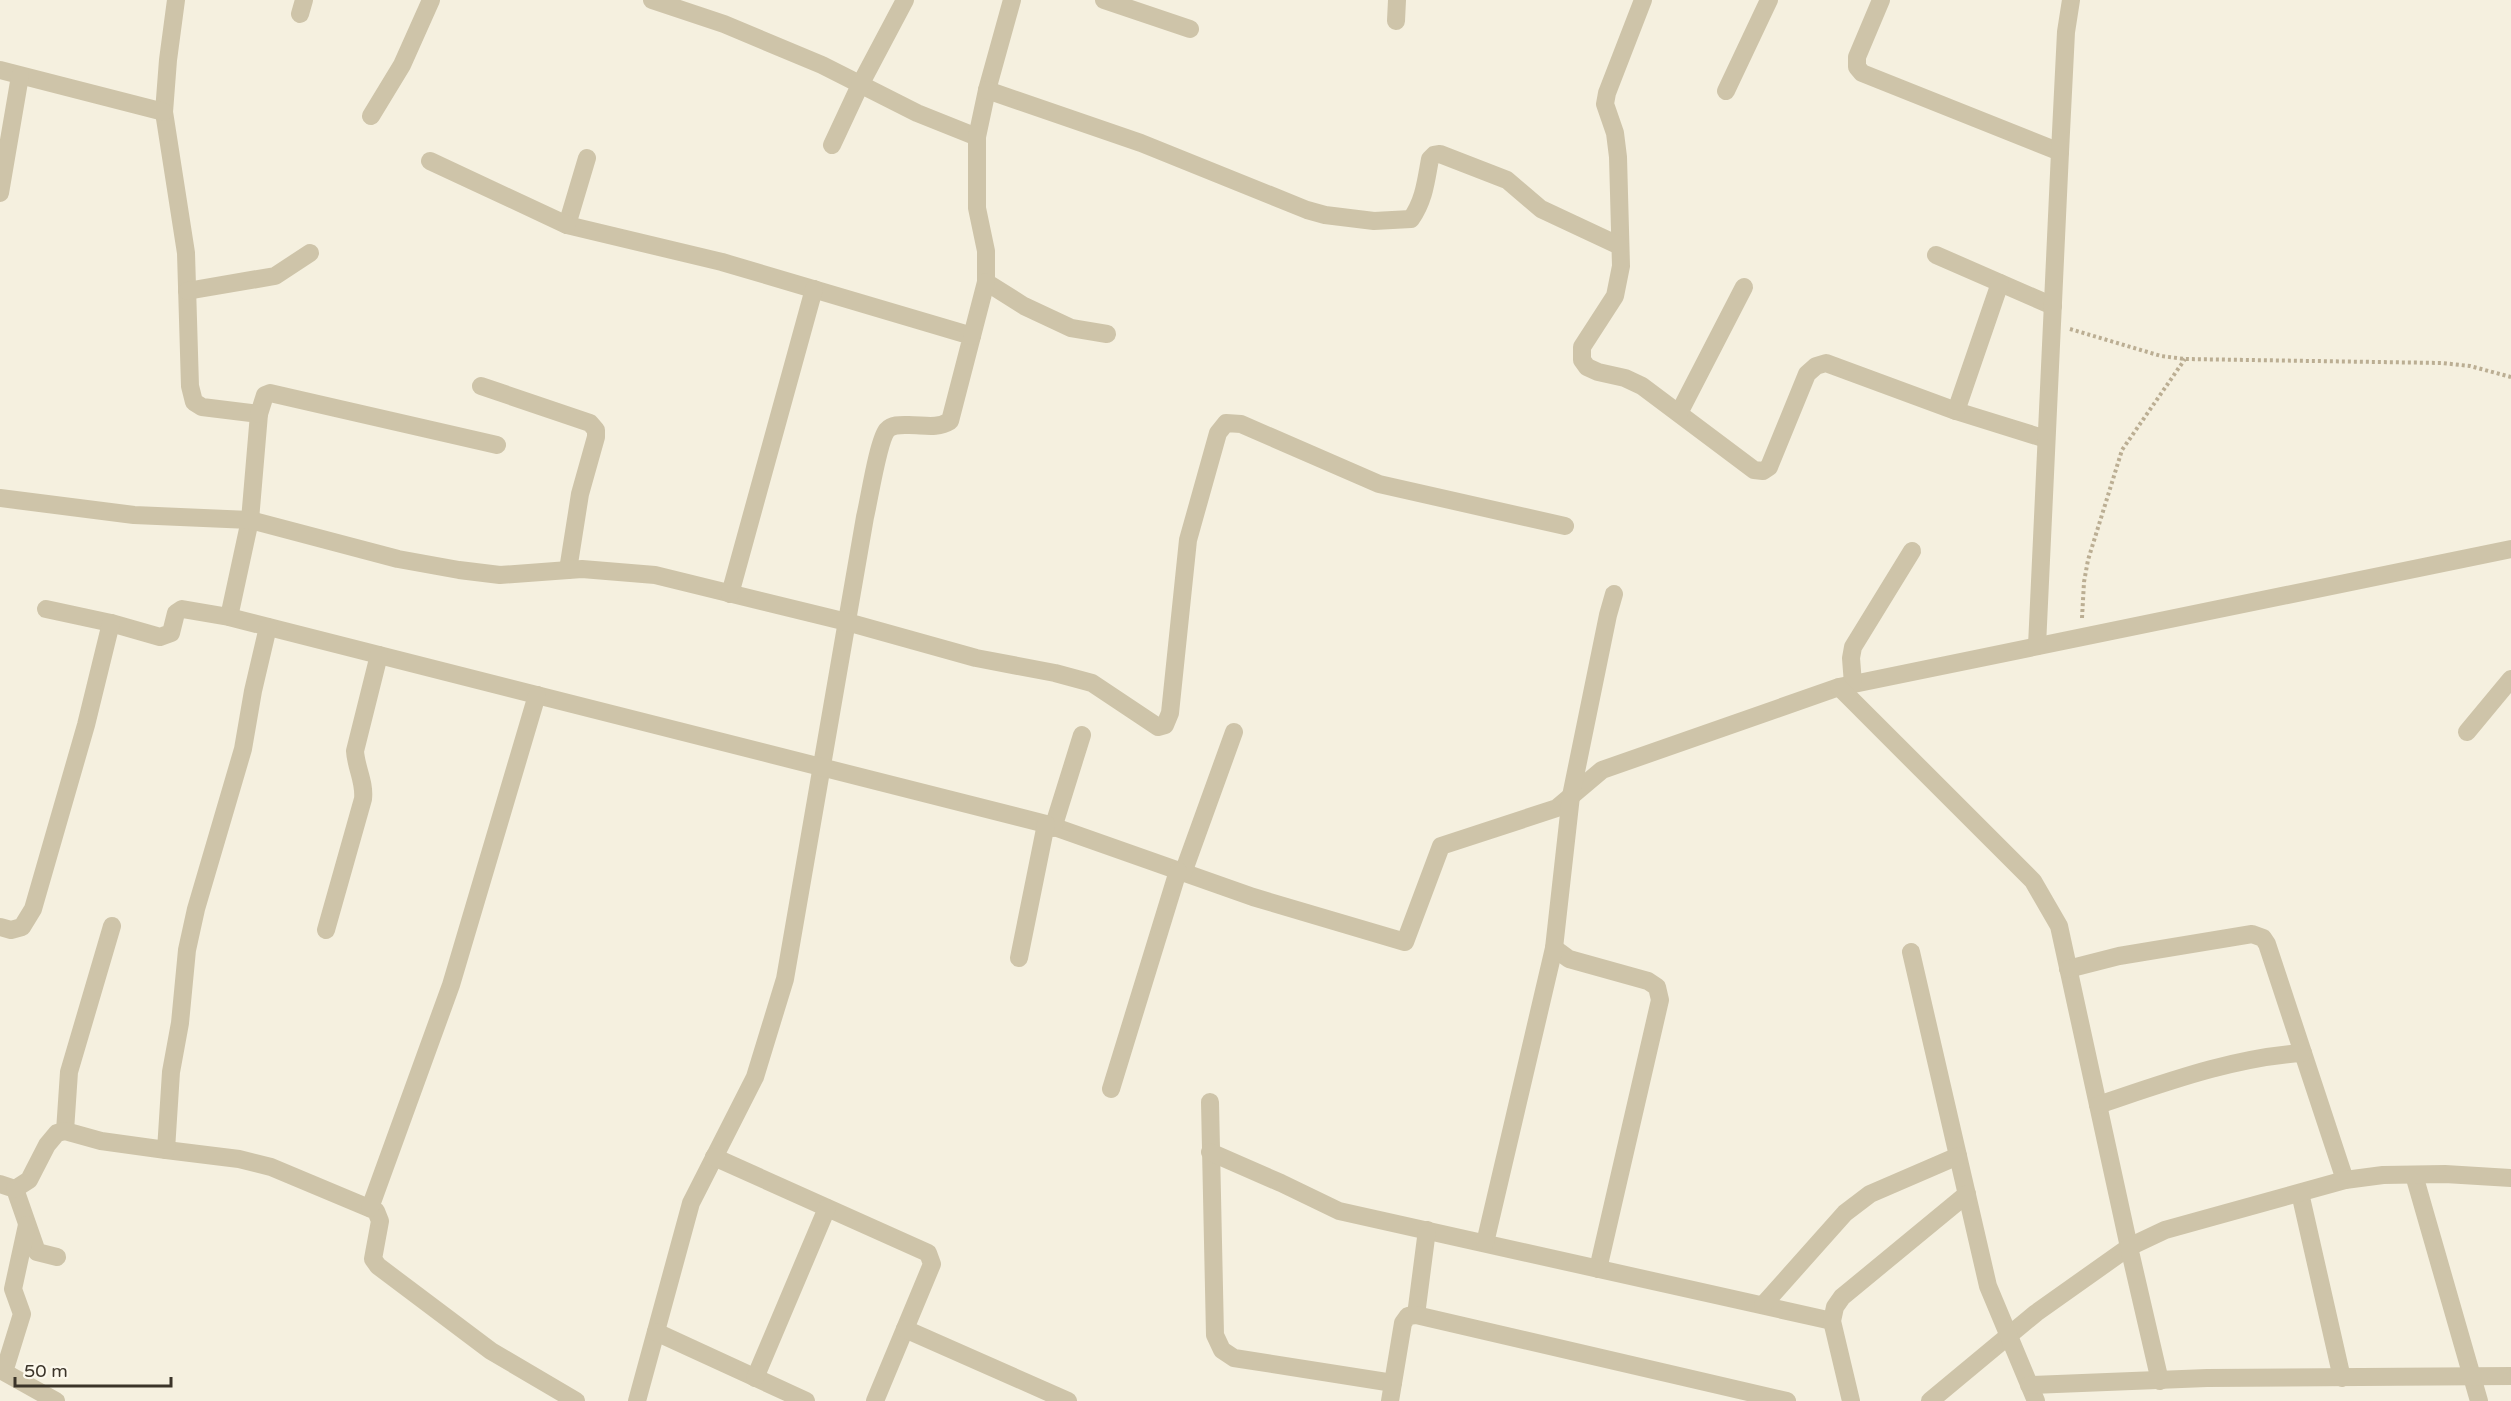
<svg xmlns="http://www.w3.org/2000/svg" width="2511" height="1401" font-family="'Varela Round',sans-serif">
  <style>
    .lines { fill: none; stroke-linecap: round; stroke-linejoin: round }
    .path { stroke: #bbae93; stroke-width: 4; stroke-dasharray: 3 3; stroke-linecap: butt }
    .minor { stroke: #cec4a9; stroke-width: 18 }
  </style>
  <rect width="100%" height="100%" fill="#f5f0df"/>
  <g class="lines">
    <g class="path">
      <path d="M2070,329L2161,356L2185,359L2442,363L2470,366L2511,377"/>
      <path d="M2082,618L2084,582L2088,560L2122,450L2185,359"/>
    </g>
    <g class="minor">
      <path d="M176,0L168,60L164,112L186,253L190,386L194,402L202,407L259,414L250,520L229,617"/>
      <path d="M652,0L724,24L822,65L917,113L977,137"/>
      <path d="M1012,0L987,90L977,137V208L986,251V282L1024,306L1071,328L1107,334"/>
      <path d="M1104,0L1190,29"/>
      <path d="M1643,0L1607,93L1605,104L1615,133L1618,157L1621,266L1615,296L1582,347V360L1587,367L1598,372L1625,378L1642,386L1754,470L1763,471L1769,467L1807,374L1816,366L1826,363L1956,411L2046,439"/>
      <path d="M1881,0L1857,57V67L1862,73L2060,152"/>
      <path d="M300,14L304,0"/>
      <path d="M1396,21L1397,0"/>
      <path d="M0,70L164,112"/>
      <path d="M987,90L1141,143L1307,210L1325,215L1374,221L1411,219C1424,201 1426,181 1430,159L1434,155L1440,154L1507,180L1541,209L1620,246"/>
      <path d="M1726,91L1769,0"/>
      <path d="M371,116L402,65L431,0"/>
      <path d="M832,145L860,85L905,0"/>
      <path d="M587,158L567,225L722,262L972,336L950,421C937,429 924,425 909,425C902,425 893,424 887,430C878,441 869,501 865,517L785,979L755,1077L691,1203L637,1401"/>
      <path d="M430,161L567,225"/>
      <path d="M0,193L20,76"/>
      <path d="M1936,255L2053,306"/>
      <path d="M187,291L275,276L310,253"/>
      <path d="M972,336L986,282"/>
      <path d="M481,386L590,423L596,430V437L580,494L568,570"/>
      <path d="M1956,411L2000,283"/>
      <path d="M1679,413L1744,287"/>
      <path d="M259,414L265,395L270,393L497,445"/>
      <path d="M0,498L134,515L250,520L398,559L459,570L500,575L582,569L655,575L847,622L976,658L1055,673L1092,683L1158,727L1165,725L1170,713L1188,540L1218,433L1226,423L1241,424L1379,484L1565,526"/>
      <path d="M730,594L814,289"/>
      <path d="M46,609L111,623L160,637L171,633L176,613L182,609L229,617L1046,824L1253,897L1405,942L1441,846L1557,808L1602,770L1839,687L2511,549"/>
      <path d="M2037,646L2060,152L2066,32L2071,0"/>
      <path d="M1853,684L1851,658L1853,647L1912,551"/>
      <path d="M1839,687L2033,881L2059,926L2129,1247L2036,1313L1930,1401"/>
      <path d="M2467,732L2511,679"/>
      <path d="M1053,828L1082,735"/>
      <path d="M1183,873L1234,732"/>
      <path d="M0,927L11,930L22,927L33,909L86,725L111,623"/>
      <path d="M326,930L363,799C365,782 356,768 355,751L379,655"/>
      <path d="M1554,948L1569,959L1648,981L1657,987L1660,1000L1598,1269"/>
      <path d="M1911,952L1988,1286L2036,1401"/>
      <path d="M1019,958L1046,824"/>
      <path d="M2068,969L2119,956L2252,934L2263,938L2267,944L2345,1180"/>
      <path d="M1111,1089L1178,871"/>
      <path d="M1210,1102L1215,1335L1222,1350L1234,1358L1393,1383"/>
      <path d="M2098,1105C2164,1083 2234,1057 2303,1053"/>
      <path d="M65,1131L69,1072L112,926"/>
      <path d="M166,1150L239,1159L271,1167L376,1211L380,1221L373,1259L378,1266L491,1351L576,1401"/>
      <path d="M1210,1152L1281,1183L1339,1211L1832,1321"/>
      <path d="M714,1157L928,1253L932,1264L875,1401"/>
      <path d="M2414,1175L2479,1401"/>
      <path d="M0,1184L15,1189L37,1252L57,1257"/>
      <path d="M15,1189L29,1180L47,1145L57,1133L65,1131L101,1141L166,1150L171,1072L180,1023L187,950L196,909L243,749L253,691L268,627"/>
      <path d="M2300,1193L2342,1378"/>
      <path d="M370,1208L451,985L537,695"/>
      <path d="M27,1225L13,1289L22,1314L4,1372L56,1401"/>
      <path d="M1485,1243L1554,948L1571,796L1608,615L1614,594"/>
      <path d="M1763,1305L1845,1213L1870,1194L1958,1156"/>
      <path d="M1416,1315L1427,1230"/>
      <path d="M905,1329L1068,1401"/>
      <path d="M656,1332L806,1401"/>
      <path d="M755,1378L827,1208"/>
      <path d="M2160,1381L2129,1247L2165,1230L2345,1180L2383,1175L2445,1174L2511,1178"/>
      <path d="M2029,1385L2207,1378L2511,1376"/>
      <path d="M1390,1401L1403,1323L1408,1316L1416,1315L1787,1401"/>
      <path d="M1851,1401L1832,1321L1835,1307L1842,1297L1967,1194"/>
    </g>
  </g>
  <path d="M15 1377v9h156v-9" fill="none" stroke="#3b3429" stroke-width="3"/>
  <text x="24" y="1377" font-size="18" fill="#3b3429" stroke="#fcf8ec" stroke-width="4.5" paint-order="stroke">50 m</text>
</svg>
